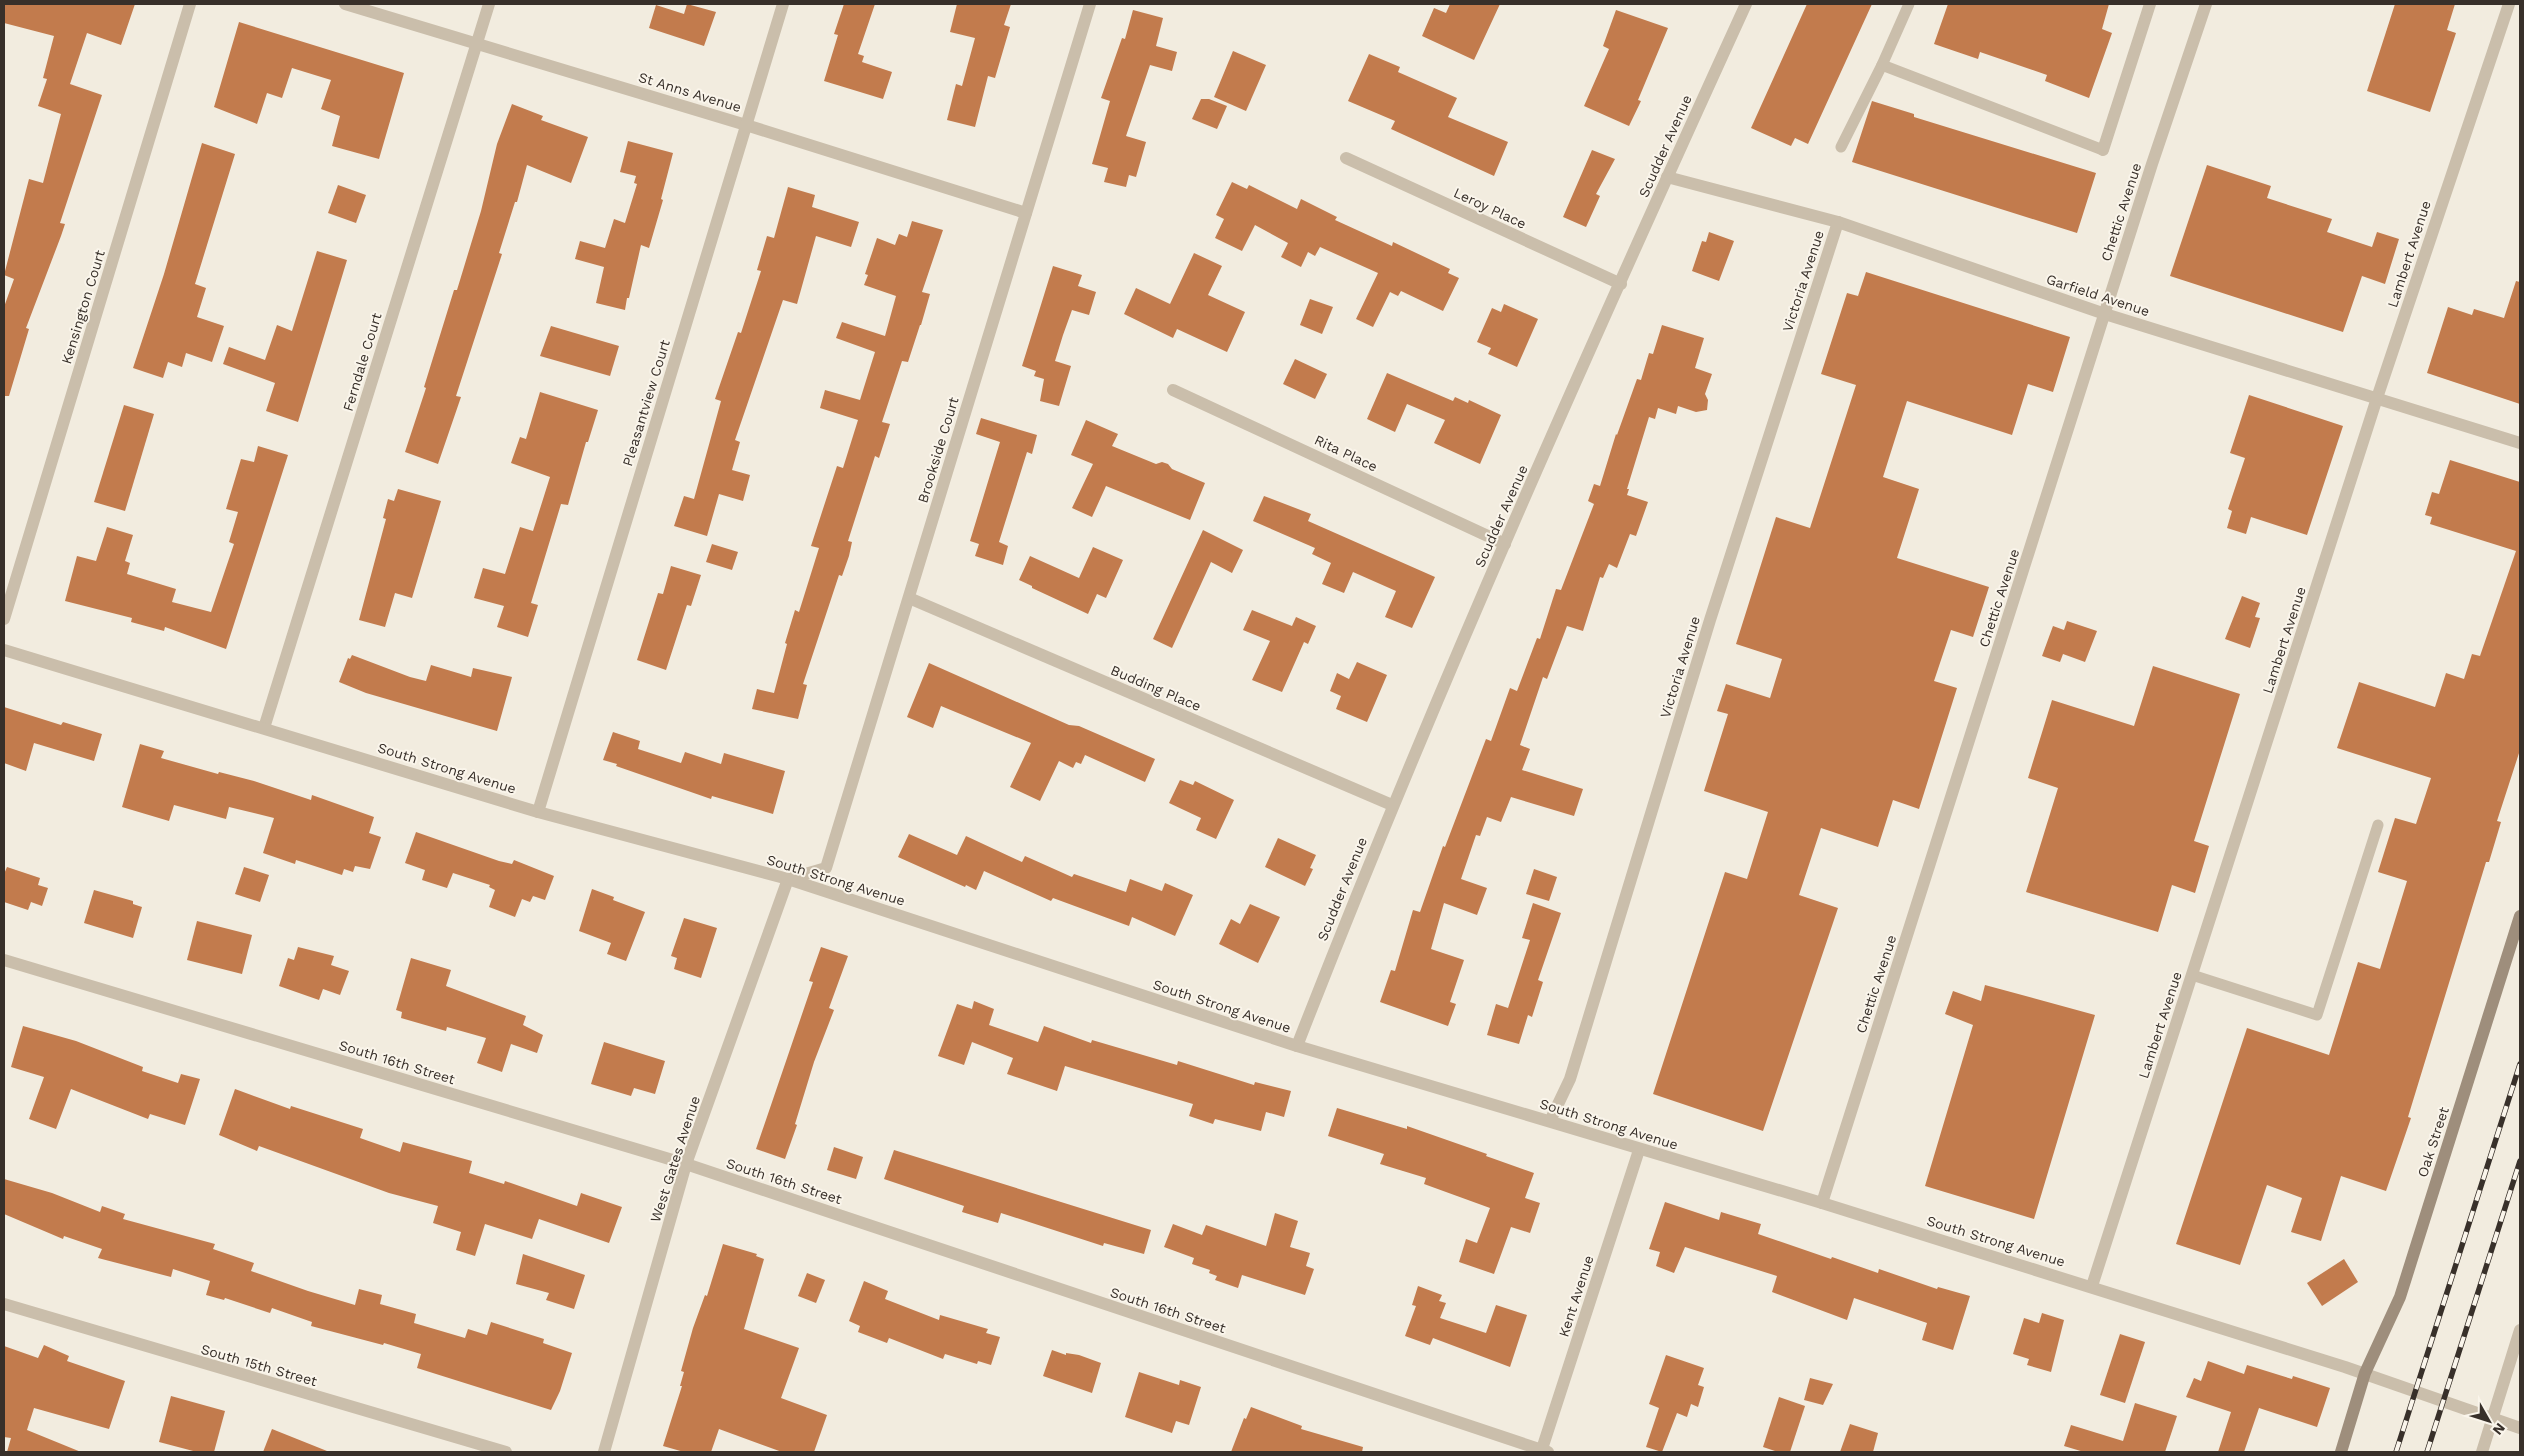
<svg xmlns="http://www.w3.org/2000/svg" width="2524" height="1456" font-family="'Work Sans',sans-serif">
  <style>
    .building { fill: #c27b4d }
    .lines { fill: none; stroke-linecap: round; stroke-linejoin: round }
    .service { stroke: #cabeab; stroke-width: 11 }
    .minor { stroke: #cabeab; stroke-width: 12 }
    .tertiary { stroke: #cabeab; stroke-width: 12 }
    .secondary { stroke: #9e8e7c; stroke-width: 12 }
    .rail-casing { stroke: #38302a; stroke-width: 5.5 }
    .rail { stroke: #faf5eb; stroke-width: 4; stroke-dasharray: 11; stroke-linecap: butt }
    .labels { text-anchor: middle; stroke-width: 4; stroke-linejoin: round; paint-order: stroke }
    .street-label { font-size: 14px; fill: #38302a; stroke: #faf5eb }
  </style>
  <rect width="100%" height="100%" fill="#f2ecdf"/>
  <g class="building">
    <path d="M4,4H135L121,45L87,33L70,84L102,95L60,223L65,224L61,236L26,328L29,329L9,396H4V307L14,279L4,275L29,179L43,183L61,114L38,106L47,79L43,78L54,36L4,23Z"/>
    <path d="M687,4L716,12L704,46L649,28L656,5L684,14Z"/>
    <path d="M844,4H875L858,54L864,56L862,62L892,72L883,99L824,81L838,35L834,34Z"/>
    <path d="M957,4H1011L1004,25L1010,27L995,78L988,76L975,127L947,120L956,84L962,86L975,38L950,32Z"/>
    <path d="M1450,4H1500L1474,60L1422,36L1434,8L1446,13Z"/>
    <path d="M1807,4H1872L1808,144L1795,138L1791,146L1751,128Z"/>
    <path d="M1948,4H2109L2102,29L2112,33L2089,98L2045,81L2047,75L1980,52L1978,59L1934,44Z"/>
    <path d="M2395,4H2455L2447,30L2456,33L2430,112L2367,91Z"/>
    <path d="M1133,10L1163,18L1156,46L1177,52L1172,71L1150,65L1126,136L1146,142L1136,177L1129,175L1126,187L1104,182L1108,168L1092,164L1110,101L1101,98L1122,38L1125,39Z"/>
    <path d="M1616,10L1668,28L1638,100L1641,101L1629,126L1584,106L1609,49L1603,46Z"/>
    <path d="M239,22L404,73L379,159L332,146L340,116L321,109L331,80L292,68L282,98L267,93L257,124L214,107Z"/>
    <path d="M1233,51L1266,65L1246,111L1214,97Z"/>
    <path d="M1369,54L1400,67L1398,72L1457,98L1448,117L1508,142L1494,176L1391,129L1395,121L1348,101Z"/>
    <path d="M1201,99H1209L1227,106L1217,129L1192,119Z"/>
    <path d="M1872,101L1914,114V117L2096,173L2077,233L1852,162Z"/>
    <path d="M512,104L543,116L541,120L588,137L571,183L527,165L517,202H515L499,253L502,254L456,396L461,397L438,464L405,452L426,388L424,387L454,290H457L481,211L497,144Z"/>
    <path d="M628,141L673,153L661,199L663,200L649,248L641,245L629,298H627L625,310L596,303L604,267L575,259L580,241L605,248L614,219L625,223L637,184L634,183L636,176L620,172Z"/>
    <path d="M202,143L235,154L195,284L206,288L197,317L224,326L212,362L186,353L182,367L168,362L163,378L133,368L164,274Z"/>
    <path d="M1592,150L1615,159L1596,194L1600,196L1586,227L1563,217Z"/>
    <path d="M2207,165L2271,186L2267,198L2332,219L2327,232L2372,247L2377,232L2399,239L2385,284L2362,276L2343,332L2170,276Z"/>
    <path d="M1232,182L1247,189L1249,185L1297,209L1301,199L1337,217L1335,220L1392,246L1393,242L1450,269L1448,273L1459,278L1443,311L1401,291L1398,296L1390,292L1373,327L1356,319L1378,273L1320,247L1315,256L1308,252L1301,267L1281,257L1288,243L1255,225L1242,251L1215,238L1224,219L1216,215Z"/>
    <path d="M338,185L366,195L356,223L328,213Z"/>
    <path d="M788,187L815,195L812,207L859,222L851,247L816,236L797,304L783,300L735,440L740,442L732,470L750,475L743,501L719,494L707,536L674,526L684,496L694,499L721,401L715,399L738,332L741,333L761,271L757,270L767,236L774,238Z"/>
    <path d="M912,221L943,230L922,292L930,294L921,325H920L908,362L902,361L882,422L890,424L879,458L875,456L848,541L852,542L849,556L842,576L839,575L803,684L807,685L798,719L752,709L757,689L774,693L787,644L785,643L795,610L799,612L819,548L811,546L822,512L837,466L843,468L858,420L820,408L825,390L860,400L875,352L836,338L842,322L885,336L896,296L864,285L868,275L865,274L877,238L895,245L899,234L907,237Z"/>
    <path d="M1709,232L1734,241L1719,281L1692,271L1702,241L1706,242Z"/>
    <path d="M317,251L347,260L298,422L266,411L275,383L223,364L229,347L265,360L277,325L292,331Z"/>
    <path d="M1194,253L1222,266L1208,295L1245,312L1227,352L1177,329L1173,338L1124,314L1136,288L1170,304Z"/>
    <path d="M1053,266L1082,275L1078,286L1096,292L1089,315L1072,310L1063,335L1055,361L1071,366L1059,406L1040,401L1044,379L1034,376L1036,371L1022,366Z"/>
    <path d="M1866,272L2070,337L2053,392L2028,384L2012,435L1907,401L1883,477L1919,489L1897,558L1989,587L1973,637L1951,630L1934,681L1957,688L1919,809L1893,800L1878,847L1821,828L1799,895L1838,908L1763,1131L1653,1094L1725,872L1747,879L1768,812L1704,791L1728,714L1717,711L1726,684L1770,698L1782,659L1736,644L1776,517L1810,528L1856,385L1821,374L1847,293L1858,296Z"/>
    <path d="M2516,281L2520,282V404L2427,373L2448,307L2472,315L2474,309L2504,318Z"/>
    <path d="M1310,299L1333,307L1322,334L1300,325Z"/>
    <path d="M1504,304L1538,319L1517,367L1488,354L1491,348L1477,342L1492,308L1501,312Z"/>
    <path d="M1662,325L1704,338L1695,368L1712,374L1705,394L1708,400L1707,410L1696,412L1678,406L1676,414L1658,408L1655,419L1649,417L1627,489H1629L1627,495L1648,502L1636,536L1630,534L1617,568L1609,564L1603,578L1600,577L1583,631L1567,626L1547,679L1543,677L1520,745L1530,749L1522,770L1583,789L1574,816L1511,797L1501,822L1487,817L1480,836L1476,835L1461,879L1487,888L1477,915L1444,903L1431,949L1464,960L1450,1002L1456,1004L1448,1026L1380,1002L1391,970L1395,971L1413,910L1420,912L1443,846L1445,847L1486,739L1491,741L1510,688L1517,691L1537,638L1540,639L1556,589L1561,590L1594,504L1588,501L1594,484L1600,486L1616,434L1617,435L1637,379L1641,380L1649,353L1653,354Z"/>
    <path d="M551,326L619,346L610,376L540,356Z"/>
    <path d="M1295,359L1327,374L1315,399L1283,384Z"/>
    <path d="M1387,373L1453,401L1455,397L1468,403L1469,400L1501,415L1480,464L1434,443L1445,420L1407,404L1395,432L1367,419Z"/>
    <path d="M540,392L598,410L588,442H586L568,505L561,504L531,603L538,605L528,637L497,627L504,606L474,598L483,568L505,574L520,527L533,531L550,477L511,463L520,437L526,439Z"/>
    <path d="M2249,395L2343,426L2307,535L2251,517L2246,534L2227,528L2232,511L2228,509L2245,458L2230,453Z"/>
    <path d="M124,405L154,414L125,511L94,502Z"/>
    <path d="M981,418L1037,435L1032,454L1027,452L999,542L1008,546L1003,565L975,556L979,544L970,541L1000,442L976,434Z"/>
    <path d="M1086,420L1118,434L1112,446L1156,464L1162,462L1168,464L1172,469L1205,483L1190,520L1106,486L1092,517L1072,508L1093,464L1071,455Z"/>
    <path d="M258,446L288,455L226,649L165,627L164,631L131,622L132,618L65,601L77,556L96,561L107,527L133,535L125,561L130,563L127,574L176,589L172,602L211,612L234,544L229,542L238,512L226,509L241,459L254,462Z"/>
    <path d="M2450,460L2520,482V750L2497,821L2501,822L2489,862H2486L2408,1117L2411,1118L2386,1191L2341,1176L2321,1241L2291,1232L2302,1198L2267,1185L2240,1265L2176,1244L2247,1028L2329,1055L2358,962L2380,969L2407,881L2378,872L2395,818L2416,824L2431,778L2337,748L2359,682L2435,707L2446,673L2464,679L2472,654L2480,656L2516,551L2430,524L2432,517L2425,515L2432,492L2439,494Z"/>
    <path d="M398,489L441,501L412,598L395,593L385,627L359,620L386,519L383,518L388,499L394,501Z"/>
    <path d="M1264,496L1311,514L1308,521L1435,577L1412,628L1385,617L1396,591L1353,572L1344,593L1322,584L1331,563L1312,554L1315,548L1253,521Z"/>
    <path d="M1203,530L1243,550L1232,573L1211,562L1172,648L1153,639Z"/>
    <path d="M712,544L738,552L732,570L706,562Z"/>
    <path d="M1093,547L1123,560L1106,598L1097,594L1088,614L1032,588V586L1019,580L1030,556L1079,578Z"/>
    <path d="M671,566L701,575L691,606L687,605L666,670L637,660L658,593L663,594Z"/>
    <path d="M2242,596L2260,603L2255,617L2260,618L2250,648L2225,639Z"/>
    <path d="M1252,610L1292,626L1296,617L1316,626L1308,644L1304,642L1282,692L1252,680L1270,641L1243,630Z"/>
    <path d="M2067,621L2097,631L2085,662L2063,654L2060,662L2042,656L2053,626L2064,630Z"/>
    <path d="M352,655L410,677L426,681L431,665L471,677L473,668L512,677L497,731L366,693L339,682L348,658L350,659Z"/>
    <path d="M1357,662L1387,675L1367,722L1336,709L1341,696L1330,691L1337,673L1349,679Z"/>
    <path d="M929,663L1069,725L1079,726L1155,759L1145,782L1085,755L1081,764L1076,762L1073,768L1059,761L1040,801L1010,787L1031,743L941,706L933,728L907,717Z"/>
    <path d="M2153,666L2240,694L2194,841L2209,846L2195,893L2172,885L2158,932L2026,892L2058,788L2028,778L2052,700L2134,726Z"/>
    <path d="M4,707L61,725L63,722L102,734L94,761L34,743L26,771L4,763Z"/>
    <path d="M613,732L640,741L638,749L681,763L685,752L721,764L724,753L785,771L773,814L712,796L711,799L616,766L617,764L603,760Z"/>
    <path d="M140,744L164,751L161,758L218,774L219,772L254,781L311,800L312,795L374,817L369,833L381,837L370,869L355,866L353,872L344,869L342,875L296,860L295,864L263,853L274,818L229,807L226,819L174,805L169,821L122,807Z"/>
    <path d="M1180,780L1193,785L1195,781L1234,800L1216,839L1196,830L1201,818L1169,803Z"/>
    <path d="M416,832L499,861L512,864L514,860L554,876L545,900L533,896L530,902L522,899L515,917L489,907L495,890L489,887L490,885L453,873L447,888L422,880L425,870L405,863Z"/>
    <path d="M909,834L957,855L966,836L1022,862L1025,856L1072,877L1074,874L1126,892L1130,879L1162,891L1165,883L1193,895L1175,936L1132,917L1129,926L1053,898L1051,901L984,871L976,890L966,885L965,887L898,857Z"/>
    <path d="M1278,838L1316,855L1310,868L1313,869L1305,886L1265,867Z"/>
    <path d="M7,867L40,878L38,885L48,888L42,906L31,902L28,910L4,902V874Z"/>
    <path d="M244,867L269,875L260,902L235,894Z"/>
    <path d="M1534,869L1557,877L1549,901L1526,894Z"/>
    <path d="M592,889L614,897L613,900L645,912L626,961L607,954L611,943L579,931Z"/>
    <path d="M94,890L133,901V904L142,907L133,938L84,923Z"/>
    <path d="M1533,903L1561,913L1538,980L1543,982L1532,1017L1528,1015L1519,1044L1487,1035L1496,1004L1508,1008L1530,940L1522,938Z"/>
    <path d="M1250,904L1280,917L1258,963L1219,944L1231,919L1240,924Z"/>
    <path d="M684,918L717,928L701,978L674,969L677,958L671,956Z"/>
    <path d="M197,921L252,935L242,974L187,960Z"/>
    <path d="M298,947L334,956L331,965L349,971L340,995L323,989L319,1000L279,986L288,958L294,960Z"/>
    <path d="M821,947L848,956L829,1008L834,1010L814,1062L795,1124L797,1125L785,1159L756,1149L813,982L809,981Z"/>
    <path d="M411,958L451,970L446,986L526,1016L523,1025L543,1035L537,1053L511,1044L502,1072L477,1063L486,1038L447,1027L446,1031L401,1018L402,1012L396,1010Z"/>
    <path d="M1985,985L2095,1015L2034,1219L1925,1186L1973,1025L1945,1014L1953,991L1981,1001Z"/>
    <path d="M974,1001L994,1009L989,1025L1038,1042L1044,1026L1091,1043L1092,1040L1177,1065L1178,1061L1254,1085L1255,1082L1291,1091L1284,1117L1266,1112L1261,1131L1215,1119L1213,1124L1189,1116L1193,1104L1065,1066L1057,1091L1007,1074L1013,1058L972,1042L964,1065L938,1056L957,1004L972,1009Z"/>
    <path d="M23,1026L76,1041L143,1067L142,1071L178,1083L181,1074L200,1079L185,1125L150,1114L148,1119L71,1089L56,1129L29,1119L44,1077L11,1067Z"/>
    <path d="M604,1042L665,1061L655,1094L634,1088L631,1096L591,1084Z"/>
    <path d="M235,1089L290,1109L291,1106L363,1129L360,1138L400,1152L403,1142L472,1161L469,1173L504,1184L505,1181L577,1206L581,1193L622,1207L609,1243L539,1219L532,1239L485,1224L475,1256L456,1250L461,1232L433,1223L438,1206L389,1193L259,1146L257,1151L219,1135Z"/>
    <path d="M1337,1108L1407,1129V1126L1487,1154L1486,1156L1534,1173L1525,1198L1540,1203L1530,1233L1511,1227L1494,1274L1459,1262L1466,1239L1477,1243L1490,1208L1424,1184L1426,1178L1380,1164L1384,1154L1328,1136Z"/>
    <path d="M834,1147L863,1157L856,1179L827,1170Z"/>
    <path d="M894,1150L1151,1230L1144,1254L1104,1243L1103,1246L1001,1213L998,1223L962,1212L964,1206L884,1179Z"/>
    <path d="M4,1179L52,1193L100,1212L102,1206L125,1214L123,1219L215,1244L213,1249L254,1263L251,1271L308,1291L355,1305L359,1289L382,1295L380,1304L416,1314L414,1323L465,1338L468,1329L487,1335L491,1322L544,1339L543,1343L572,1353L560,1391L551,1410L417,1368L421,1354L384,1343L383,1345L311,1326L312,1322L272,1308L270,1313L225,1298L224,1300L206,1295L210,1281L173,1269L171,1277L98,1258L102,1249L64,1236L63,1239L4,1214Z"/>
    <path d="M1665,1202L1719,1220L1721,1212L1761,1224L1758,1234L1831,1259L1832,1257L1878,1273L1879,1269L1937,1289L1938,1287L1970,1296L1953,1350L1922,1340L1927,1323L1854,1298L1847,1320L1772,1292L1777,1276L1685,1247L1674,1273L1656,1266L1660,1252L1649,1249Z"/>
    <path d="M1275,1213L1298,1221L1290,1247L1310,1253L1306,1266L1314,1269L1305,1295L1242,1275L1238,1288L1215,1280L1217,1276L1209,1273L1210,1270L1192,1264L1194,1258L1164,1247L1173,1224L1202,1235L1206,1225L1266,1246Z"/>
    <path d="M723,1244L757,1254L756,1256L764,1259L744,1329L799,1348L781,1398L827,1415L814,1452H782L719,1429L711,1452H684L663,1446L682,1386H680L684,1372L681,1371L693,1328L705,1295L707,1296Z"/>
    <path d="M523,1254L585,1275L574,1309L546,1300L549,1293L516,1284Z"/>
    <path d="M2344,1259L2358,1282L2322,1306L2307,1283Z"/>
    <path d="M807,1273L825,1280L816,1303L798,1296Z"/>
    <path d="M864,1281L888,1291L885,1299L939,1320L940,1315L988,1329L986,1333L1000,1337L991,1365L978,1361L977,1364L945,1354L943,1359L889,1338L887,1343L858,1332L860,1326L849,1321Z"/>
    <path d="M1418,1286L1442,1295L1439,1301L1446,1303L1440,1318L1486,1333L1496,1305L1527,1315L1510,1367L1433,1338L1430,1345L1405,1336L1416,1306L1412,1305Z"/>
    <path d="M2042,1313L2064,1320L2051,1372L2027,1365L2029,1359L2013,1354L2024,1318L2039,1323Z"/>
    <path d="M2120,1334L2145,1342L2125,1403L2100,1395Z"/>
    <path d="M44,1345L69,1356L67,1361L125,1381L109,1429L34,1408L27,1430L81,1452H7L11,1438L4,1437V1346L38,1358Z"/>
    <path d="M1052,1350L1066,1355V1353L1079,1355L1101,1363L1092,1393L1043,1376Z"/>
    <path d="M1666,1355L1704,1368L1698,1385L1704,1387L1698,1407L1691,1404L1687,1417L1677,1413L1662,1452L1646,1447L1659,1408L1649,1404Z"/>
    <path d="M2208,1361L2244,1374L2247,1365L2292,1379L2293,1376L2330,1388L2317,1427L2259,1408L2244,1452H2218L2231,1412L2186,1397L2194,1378L2201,1381Z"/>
    <path d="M1139,1372L1179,1385L1180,1380L1201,1387L1189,1425L1176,1421L1172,1433L1125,1417Z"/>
    <path d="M1810,1378L1833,1384L1823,1405L1804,1400Z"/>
    <path d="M171,1396L225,1411L214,1452H197L159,1442Z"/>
    <path d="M1779,1397L1805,1406L1790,1452H1778L1763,1447Z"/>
    <path d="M2135,1403L2177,1416L2165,1452H2084L2064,1446L2071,1425L2123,1441Z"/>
    <path d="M1251,1407L1302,1426L1301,1429L1363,1447L1362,1452H1231L1244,1418L1246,1419Z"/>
    <path d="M1850,1424L1878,1433L1873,1452H1840Z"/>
    <path d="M272,1429L327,1451V1452H263Z"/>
  </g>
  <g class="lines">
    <g class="service">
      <path d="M1882,65L2103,150"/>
      <path d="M1841,147L1882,65L1909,4"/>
      <path d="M2192,975L2317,1015L2378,825"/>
    </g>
    <g class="minor">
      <path d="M345,4L746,125L1026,213"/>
      <path d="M2103,150L2150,4"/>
      <path d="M1346,158L1621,284"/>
      <path d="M1667,177L1838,222L2105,314L2520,443"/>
      <path d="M1173,390L1505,544"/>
      <path d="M909,598L1392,805"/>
      <path d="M4,619L190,4"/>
      <path d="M264,728L489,4"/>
      <path d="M538,812L783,4"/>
      <path d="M4,960L686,1164L1548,1452"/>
      <path d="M1297,1046C1434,694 1589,348 1746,4"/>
      <path d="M1550,1121L1570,1079L1710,620L1838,222"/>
      <path d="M1822,1203L2152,164L2206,4"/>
      <path d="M2092,1286L2377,398L2509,4"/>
      <path d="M4,1304L506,1452"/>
      <path d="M604,1452L686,1164L788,879L826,868L1090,4"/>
      <path d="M1541,1452L1639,1150"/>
    </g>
    <g class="tertiary">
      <path d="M4,650L538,812L788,879L1297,1046L1822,1203L2345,1367L2520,1428"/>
      <path d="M2482,1452L2520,1330"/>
    </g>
    <path class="secondary" d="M2341,1452L2365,1373L2400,1297L2520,916"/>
    <g class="rail-casing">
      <g id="rail">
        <path d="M2396,1452L2520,1064"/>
        <path d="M2427,1452L2520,1161"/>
      </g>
    </g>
    <use href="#rail" class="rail"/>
  </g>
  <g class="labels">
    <g class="street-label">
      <text transform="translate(690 92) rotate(17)" y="5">St Anns Avenue</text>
      <text transform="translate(1665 146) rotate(-66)" y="5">Scudder Avenue</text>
      <text transform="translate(1490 208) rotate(25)" y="5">Leroy Place</text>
      <text transform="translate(2121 212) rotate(-72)" y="5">Chettic Avenue</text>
      <text transform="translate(2409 254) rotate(-72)" y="5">Lambert Avenue</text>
      <text transform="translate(1803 281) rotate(-72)" y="5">Victoria Avenue</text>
      <text transform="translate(2098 295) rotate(18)" y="5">Garfield Avenue</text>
      <text transform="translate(83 307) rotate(-73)" y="5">Kensington Court</text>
      <text transform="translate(362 362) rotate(-73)" y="5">Ferndale Court</text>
      <text transform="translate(646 403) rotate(-73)" y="5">Pleasantview Court</text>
      <text transform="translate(938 450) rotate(-73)" y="5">Brookside Court</text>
      <text transform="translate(1346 453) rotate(25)" y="5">Rita Place</text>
      <text transform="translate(1501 516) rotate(-66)" y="5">Scudder Avenue</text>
      <text transform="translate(1999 598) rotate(-72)" y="5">Chettic Avenue</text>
      <text transform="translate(2284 640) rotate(-72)" y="5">Lambert Avenue</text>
      <text transform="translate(1680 667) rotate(-73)" y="5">Victoria Avenue</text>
      <text transform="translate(1156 688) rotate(23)" y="5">Budding Place</text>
      <text transform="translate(447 768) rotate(17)" y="5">South Strong Avenue</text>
      <text transform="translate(836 880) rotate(17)" y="5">South Strong Avenue</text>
      <text transform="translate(1342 889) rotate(-68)" y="5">Scudder Avenue</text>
      <text transform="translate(1876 984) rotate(-72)" y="5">Chettic Avenue</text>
      <text transform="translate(1222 1006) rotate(18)" y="5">South Strong Avenue</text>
      <text transform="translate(2160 1025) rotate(-72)" y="5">Lambert Avenue</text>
      <text transform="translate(397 1062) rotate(17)" y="5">South 16th Street</text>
      <text transform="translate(1609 1124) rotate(17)" y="5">South Strong Avenue</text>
      <text transform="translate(2433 1142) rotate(-72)" y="5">Oak Street</text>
      <text transform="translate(675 1159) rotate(-72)" y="5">West Gates Avenue</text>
      <text transform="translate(784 1181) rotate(18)" y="5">South 16th Street</text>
      <text transform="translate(1996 1241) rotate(17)" y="5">South Strong Avenue</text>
      <text transform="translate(1576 1296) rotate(-72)" y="5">Kent Avenue</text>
      <text transform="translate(1168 1310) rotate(18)" y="5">South 16th Street</text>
      <text transform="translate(259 1365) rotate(16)" y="5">South 15th Street</text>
    </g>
  </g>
  <rect width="2524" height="1456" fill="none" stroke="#38302a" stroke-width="10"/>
  <g transform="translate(2489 1421) rotate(129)" stroke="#faf5eb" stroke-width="4" paint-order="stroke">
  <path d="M0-4L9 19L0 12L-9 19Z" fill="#38302a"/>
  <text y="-8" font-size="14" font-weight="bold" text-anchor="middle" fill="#38302a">N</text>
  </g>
</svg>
